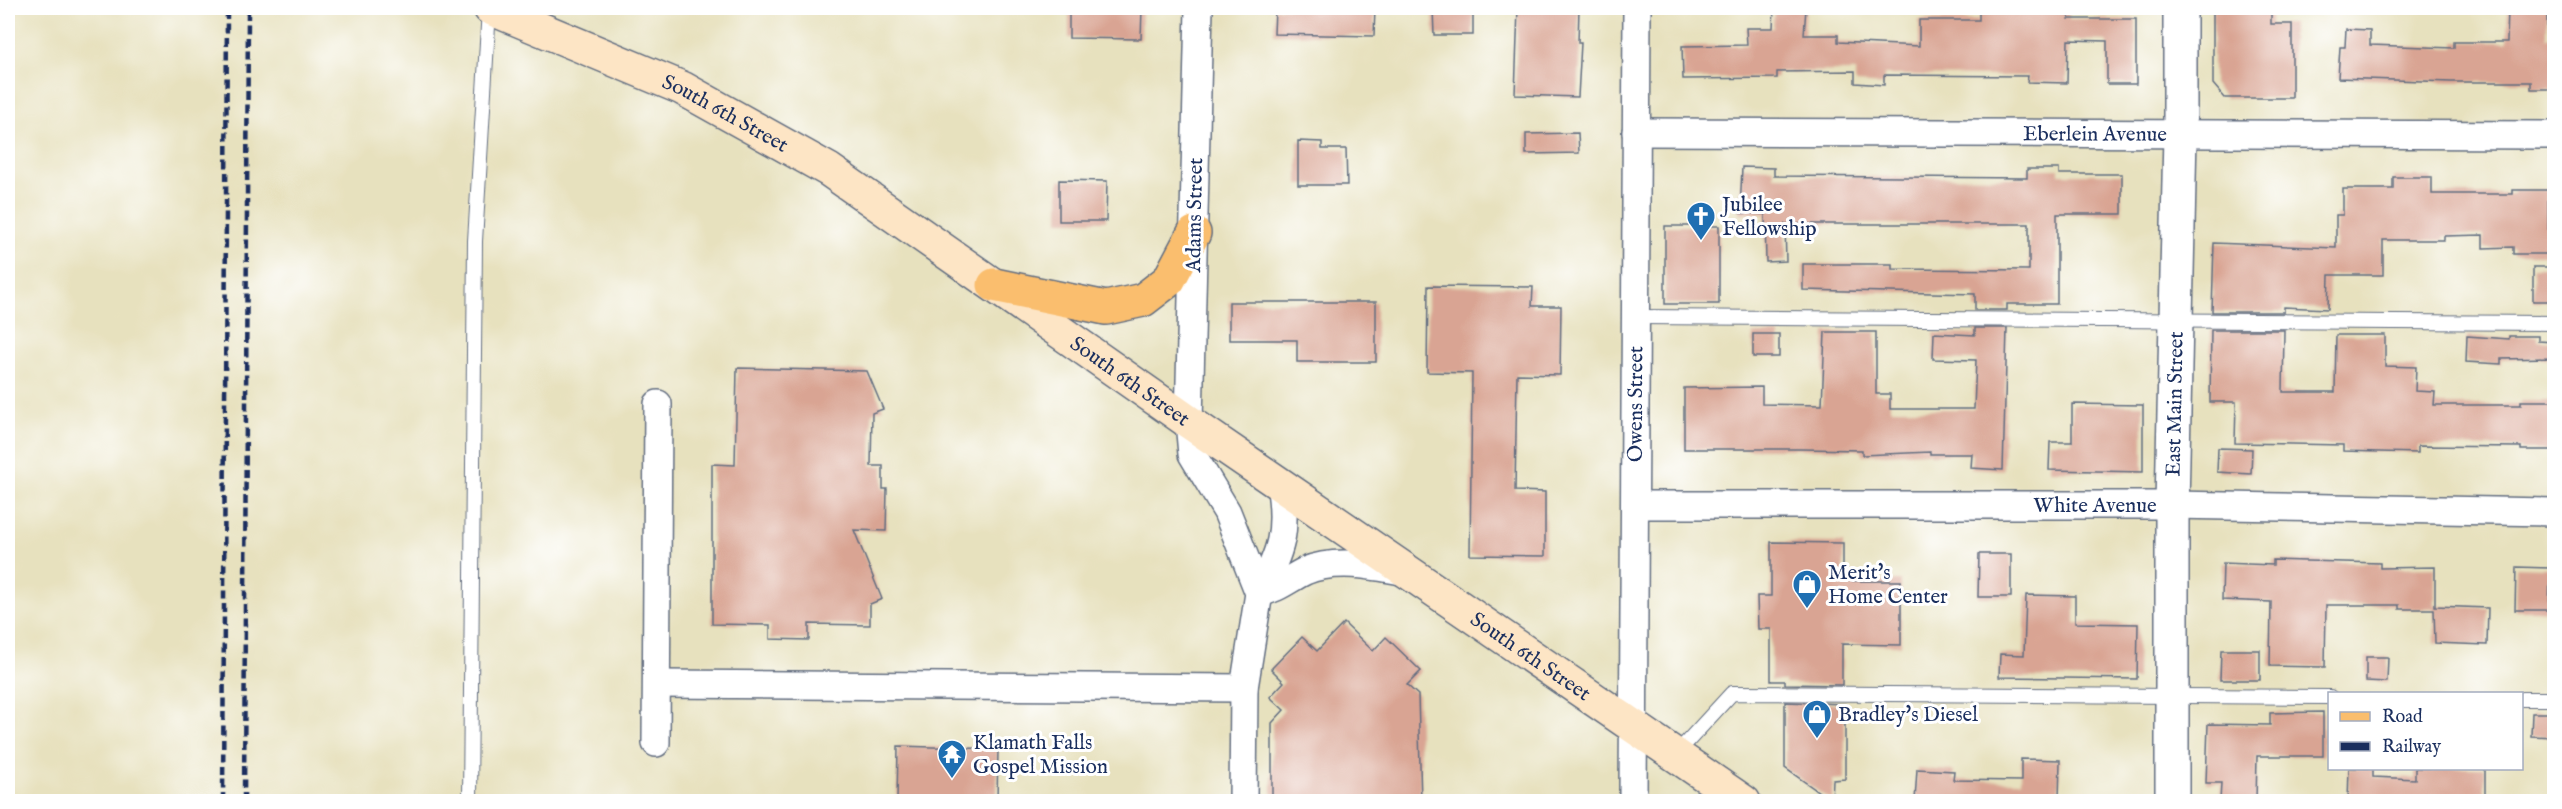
<svg xmlns="http://www.w3.org/2000/svg" width="2562" height="809" font-family="'IM FELL English',serif">
  <style>
    .building { fill: #d9a493 }
    .lines { fill: none; stroke-linecap: round; stroke-linejoin: round }
    .service-casing { stroke: #626d80; stroke-width: 16 }
    .minor-casing { stroke: #626d80; stroke-width: 30 }
    .tertiary-casing { stroke: #626d80; stroke-width: 36 }
    .secondary-casing { stroke: #626d80; stroke-width: 36 }
    .primary-casing { stroke: #626d80; stroke-width: 36 }
    .service { stroke: #fff; stroke-width: 14 }
    .minor { stroke: #fff; stroke-width: 27 }
    .tertiary { stroke: #fff; stroke-width: 33 }
    .secondary { stroke: #fde5c5; stroke-width: 33 }
    .primary { stroke: #fabe6e; stroke-width: 33 }
    .rail { stroke: #1b2f5e; stroke-width: 4.5; stroke-dasharray: 9 4.5; stroke-linecap: butt }
    .labels { text-anchor: middle; stroke-width: 6; stroke-linejoin: round; paint-order: stroke }
    .street-label { font-size: 21px; fill: #1b2f5e; stroke: #fff }
    .poi-label { font-size: 21px; fill: #1b2f5e; stroke: #fff; text-anchor: start }
  </style>
  <rect width="100%" height="100%" fill="#fff"/>
  <filter id="ink" filterUnits="userSpaceOnUse"><feTurbulence type="fractalNoise" baseFrequency=".0167" numOctaves="2"/><feDisplacementMap in="SourceGraphic" scale="12" xChannelSelector="R" yChannelSelector="G"/><feConvolveMatrix kernelMatrix="1 2 1 2 8 2 1 2 1" color-interpolation-filters="sRGB"/></filter>
  <filter id="wash" filterUnits="userSpaceOnUse"><feTurbulence type="fractalNoise" baseFrequency=".008" numOctaves="4" result="noise"/><feDisplacementMap in="SourceGraphic" scale="24" xChannelSelector="R" yChannelSelector="G"/><feGaussianBlur stdDeviation="1.35" result="paint"/><feColorMatrix in="noise" values="0 0 0 0 0 0 0 0 0 0 0 0 0 0 0 0 0 1.4 0 .05"/><feComposite in="paint" operator="in"/></filter>
  <g filter="url(#wash)">
    <rect width="100%" height="100%" fill="#e7e1be"/>
    <g id="blocks">
      <g class="building">
        <path d="M1069,8H1142L1141,39L1069,38Z"/>
        <path d="M1275,8H1375L1374,36L1274,34Z"/>
        <path d="M1433,8H1473V35H1434Z"/>
        <path d="M1518,8H1579L1578,43H1581L1578,97L1515,95Z"/>
        <path d="M1774,8H1806L1804,35H1838V42L1919,46V20H1979V11L2029,12V8H2069V19H2136V84H2107V41L2068,40L2067,83L2027,82L2028,76L1884,75V85L1855,83V71L1777,72V78L1683,79L1682,46L1747,45L1746,28H1773Z"/>
        <path d="M2213,8H2271V24H2292V98H2225L2213,84Z"/>
        <path d="M2508,8H2547V37H2554V89H2531V82H2451L2338,78L2340,47H2345L2346,29L2370,30V45L2454,48V42H2507Z"/>
        <path d="M1578,133L1579,153L1526,154V134Z"/>
        <path d="M1298,141L1322,142V149H1346L1347,185H1298Z"/>
        <path d="M1742,167L1774,168V176L2027,178V169H2059V174H2122V214H2057V304H2007V310H1975V294L1803,290V264H1892V269L2029,270V224H1785L1786,261L1766,262L1765,214L1740,213Z"/>
        <path d="M2393,177H2432V194H2513V190H2548V254H2513V247L2483,248V235L2444,236V240H2383V275H2329L2328,309L2284,307V312H2212L2214,243L2336,248V215H2343V189H2393Z"/>
        <path d="M1059,180L1107,181L1106,221H1059Z"/>
        <rect x="1665" y="226" width="54" height="78"/>
        <rect x="2533" y="267" width="21" height="34"/>
        <path d="M1428,286L1533,287L1532,306H1561L1560,375L1517,374L1515,491L1545,492V556L1470,555L1472,373L1427,372Z"/>
        <path d="M1229,302H1376V362H1297V340H1229Z"/>
        <path d="M1975,328H2007L2003,470L1971,468L1972,454H1930V452L1862,455V450L1801,449H1684V388L1762,387V404L1822,405L1825,332H1876V394H1890V409H1974L1976,360L1933,359L1934,333L1975,335Z"/>
        <path d="M2211,330H2284L2283,392H2335L2336,335H2385V366L2416,367L2415,391L2435,392L2434,405H2521V401H2554V450H2521V447L2418,446V453L2343,451V445L2235,443L2236,402H2210Z"/>
        <rect x="1753" y="334" width="26" height="23"/>
        <path d="M2467,336L2509,339V336H2538V341L2554,342V358L2501,359V364L2466,362Z"/>
        <path d="M737,368L867,371L883,409L872,413L871,466H883V489H887L886,531L854,530L882,599L870,604V625L809,624V640L770,639V625L712,624V464L735,465Z"/>
        <path d="M2072,404L2143,405V472L2049,470L2050,442H2072Z"/>
        <path d="M2218,448L2252,449L2251,474L2217,472Z"/>
        <path d="M1771,542L1843,543V581H1901V645L1842,644V685L1785,684V681H1771V629H1758L1757,596H1771Z"/>
        <path d="M1979,554H2011V597H1978Z"/>
        <path d="M2273,560L2380,563V568L2435,567V606L2488,608L2487,645L2435,643L2434,609H2399V605H2326L2325,667L2270,666L2271,602L2222,600L2223,563L2273,565Z"/>
        <path d="M2516,567L2550,568L2549,610H2515Z"/>
        <path d="M2026,595L2075,596V623L2138,624L2137,679L1999,677L2000,654L2024,655Z"/>
        <path d="M1344,623L1373,651L1386,637L1421,671L1407,685L1418,695L1421,801H1272V723L1284,710L1270,697L1284,682L1271,669L1302,637L1317,651Z"/>
        <path d="M2221,650H2260V680H2220Z"/>
        <path d="M2366,657H2388L2387,682L2366,681Z"/>
        <path d="M1785,702L1845,704V779L1833,780L1832,801L1785,768Z"/>
        <path d="M2323,712V756H2257L2256,801H2220L2221,783H2206L2208,724L2270,725V713Z"/>
        <path d="M2532,713H2554V737L2531,736Z"/>
        <path d="M898,746L998,749L997,801H897Z"/>
        <path d="M2021,759L2060,760L2059,801H1915L1917,769L1954,771L1953,780L2021,781Z"/>
        <path d="M2349,768H2373V777L2415,779V768H2485V801H2348Z"/>
      </g>
    </g>
  </g>
  <g filter="url(#ink)">
    <use href="#blocks" fill-opacity="0" stroke="#626d80" stroke-width="1.5"/>
    <g class="lines">
      <g class="service-casing">
        <g id="service">
          <path d="M1636,317L2554,323"/>
          <path d="M2522,699H2554"/>
          <path d="M1675,755L1732,693L2330,697"/>
          <path d="M470,802L475,241L489,9"/>
        </g>
      </g>
      <g class="minor-casing">
        <g id="minor">
          <path d="M1199,8L1189,422L1192,454L1227,512L1259,593L1244,688L1243,802"/>
          <path id="s1" d="M1636,132L2554,135"/>
          <path id="s2" d="M1636,505H2172L2554,512"/>
          <path d="M1259,593C1280,588 1287,580 1305,571C1336,558 1375,566 1407,572"/>
          <path d="M1259,593C1281,552 1288,531 1280,484"/>
          <path d="M657,684L1244,688"/>
          <path d="M656,743L658,404"/>
          <path id="s3" d="M1633,802L1637,8"/>
        </g>
      </g>
      <g class="tertiary-casing">
        <g id="tertiary">
          <path id="s4" d="M2172,802V505L2180,134V8"/>
        </g>
      </g>
      <g class="secondary-casing">
        <g id="secondary">
          <path id="s5" d="M490,8L682,88L829,170L1189,422L1744,802"/>
        </g>
      </g>
      <g class="primary-casing">
        <path id="primary" d="M994,285L1106,308L1143,300L1169,280L1194,233"/>
      </g>
      <use href="#service" class="service"/>
      <use href="#minor" class="minor"/>
      <use href="#tertiary" class="tertiary"/>
      <use href="#secondary" class="secondary"/>
      <use href="#primary" class="primary"/>
      <g class="rail">
        <path d="M223,802L227,8"/>
        <path d="M244,802L248,8"/>
      </g>
    </g>
  </g>
  <defs>
    <g id="church-pin" transform="scale(1.5)"><path d="M0 17L-7.5 6A9.5 9.5 0 1 1 7.5 6Z" fill="#1f6fb2" stroke="#fff"/><path d="M-1.2-6h2.4v3.5h3.3v2.4h-3.3V6h-2.4V-.1h-3.3v-2.4h3.3Z" fill="#fff"/></g>
    <g id="shop-pin" transform="scale(1.5)"><path d="M0 17L-7.5 6A9.5 9.5 0 1 1 7.5 6Z" fill="#1f6fb2" stroke="#fff"/><path d="M-5-2.5h2.3a2.7 3.5 0 0 1 5.4 0H5L5.5 6h-11ZM-1.5-2.5h3a1.5 2.3 0 0 0-3 0Z" fill="#fff"/></g>
    <g id="temple-pin" transform="scale(1.5)"><path d="M0 17L-7.5 6A9.5 9.5 0 1 1 7.5 6Z" fill="#1f6fb2" stroke="#fff"/><path d="M0-6L5-2H3V0L6.5 2.5H4V6H1.5V3h-3V6H-4V2.5H-6.5L-3 0V-2H-5Z" fill="#fff"/></g>
  </defs>
  <g fill-rule="evenodd">
    <use href="#church-pin" x="1701" y="216"/>
    <use href="#shop-pin" x="1807" y="584"/>
    <use href="#shop-pin" x="1817" y="714"/>
    <use href="#temple-pin" x="952" y="754"/>
  </g>
  <g class="labels">
    <g class="street-label">
      <text dy="7" stroke="none"><textPath href="#s5" startOffset="258">South 6th Street</textPath></text>
      <text dy="7" stroke="none"><textPath href="#s1" startOffset="459">Eberlein Avenue</textPath></text>
      <text transform="translate(1194 215) rotate(-89)" y="7">Adams Street</text>
      <text dy="7" stroke="none"><textPath href="#s5" startOffset="744">South 6th Street</textPath></text>
      <text dy="7" stroke="none"><textPath href="#s4" startOffset="398">East Main Street</textPath></text>
      <text dy="7" stroke="none"><textPath href="#s3" startOffset="398">Owens Street</textPath></text>
      <text dy="7" stroke="none"><textPath href="#s2" startOffset="459">White Avenue</textPath></text>
      <text dy="7" stroke="none"><textPath href="#s5" startOffset="1230">South 6th Street</textPath></text>
    </g>
    <g class="poi-label">
      <text x="1722" y="211">Jubilee<tspan x="1722" dy="24">Fellowship</tspan></text>
      <text x="1828" y="579">Merit's<tspan x="1828" dy="24">Home Center</tspan></text>
      <text x="1838" y="721">Bradley's Diesel</text>
      <text x="973" y="749">Klamath Falls<tspan x="973" dy="24">Gospel Mission</tspan></text>
    </g>
  </g>
  <rect width="2562" height="809" fill="none" stroke="#fff" stroke-width="30"/>
  <rect x="2328" y="692" width="195" height="78" fill="#ffffff" stroke="#a4acbf" stroke-width="1.5"/>
  <rect x="2340" y="712" width="30" height="9" fill="#fabe6e" stroke="#a4acbf" stroke-width="1.5"/>
  <text x="2382" y="722" font-size="18" fill="#1b2f5e">Road</text>
  <rect x="2340" y="742" width="30" height="9" fill="#1b2f5e" stroke="#a4acbf" stroke-width="1.5"/>
  <text x="2382" y="752" font-size="18" fill="#1b2f5e">Railway</text>
</svg>
